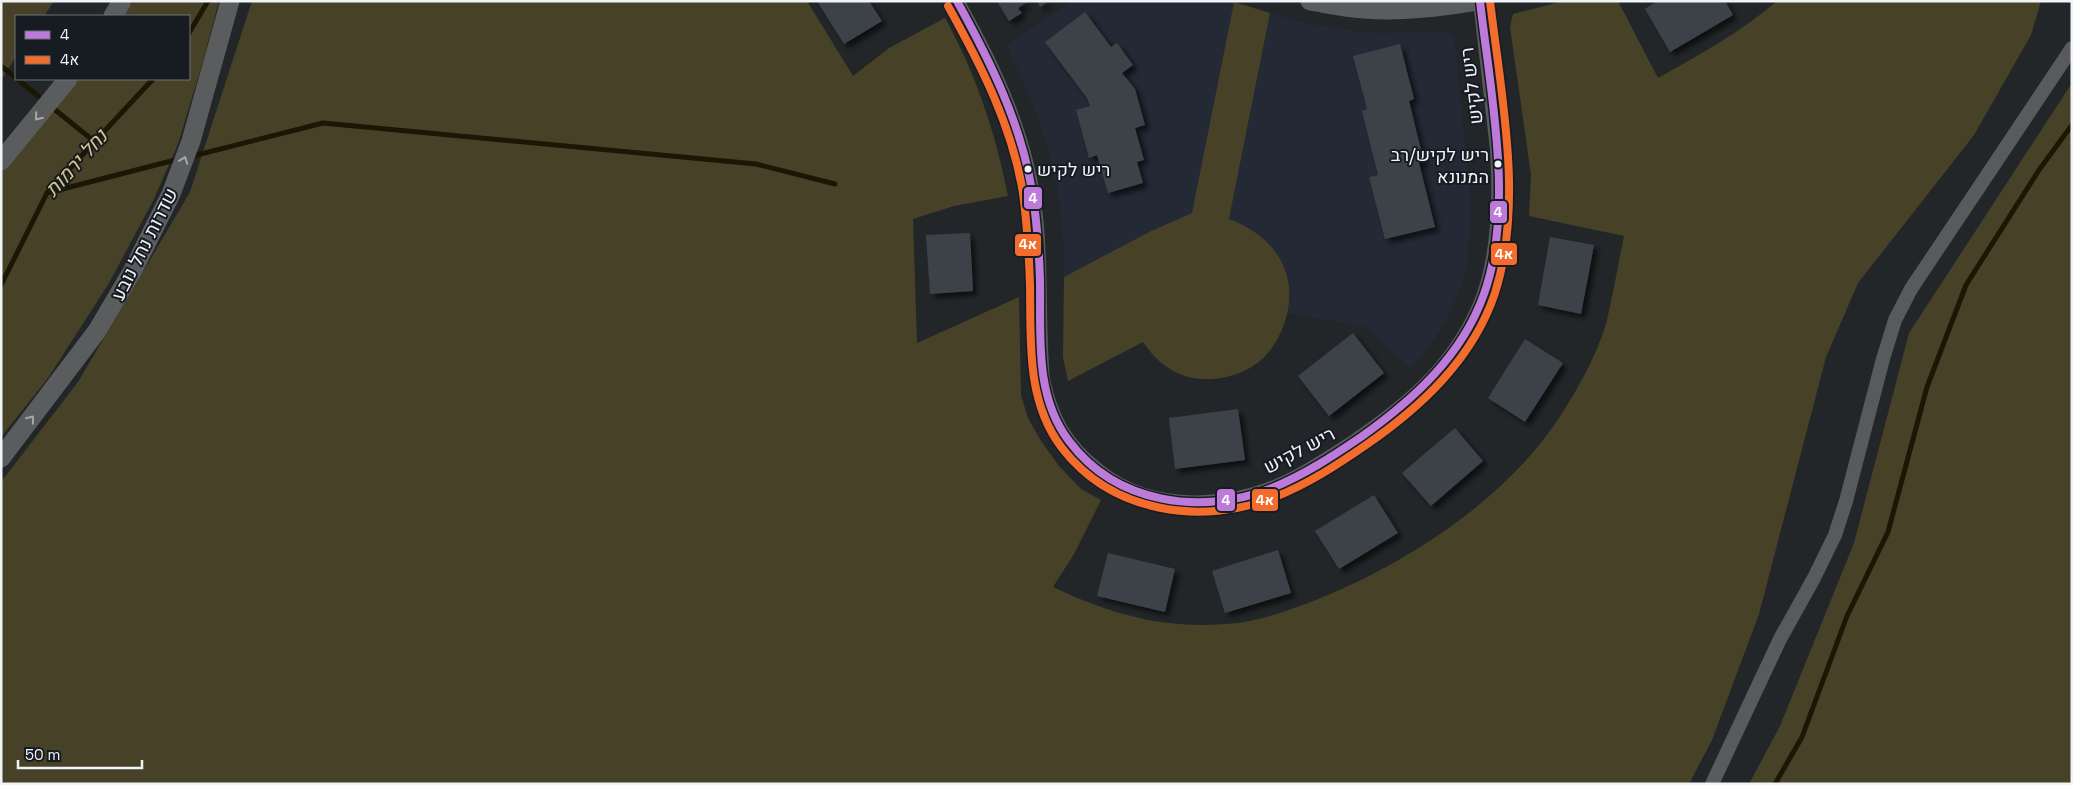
<svg xmlns="http://www.w3.org/2000/svg" width="2073" height="785" font-family="'Space Grotesk',Heebo,sans-serif">
  <style>
    .built { fill: #232935 }
    .green { fill: #474227 }
    .lines { fill: none; stroke-linecap: round; stroke-linejoin: round }
    .stream { stroke: #1c1704; stroke-width: 5 }
    .building { fill: #3d4349; filter: url(#shadow) }
    .street { stroke: #595a5c; stroke-width: 14 }
    .secondary { stroke: #5b5c5e; stroke-width: 19 }
    .bus-1-casing { stroke: #171b22; stroke-width: 11 }
    .bus-2-casing { stroke: #171b22; stroke-width: 11 }
    .bus-1 { stroke: #bd7bd9; stroke-width: 8 }
    .bus-2 { stroke: #f36c2b; stroke-width: 8 }
    .oneway { stroke: #a6a8ac }
    .bus-dot { fill: #f0f4f9; stroke: #171b22; stroke-width: 2 }
    .labels { text-anchor: middle; stroke-width: 4; stroke-linejoin: round; paint-order: stroke }
    .bus-label { font-size: 18px; fill: #f0f4f9; stroke: #171b22; text-anchor: end }
    .street-label { font-size: 19px; fill: #f0f4f9; stroke: #171b22 }
    .water-label { font-size: 20px; font-style: italic; fill: #d4c688; stroke: #171b22 }
    .line-badge { stroke: #171b22; stroke-width: 2 }
    .badge-label { font-size: 14px; text-anchor: middle; font-weight: bold; fill: #fff }
  </style>
  <defs>
    <filter id="shadow"><feDropShadow dx="4.5" dy="4.5" stdDeviation="2.5" flood-color="#0009"/></filter>
  </defs>
  <rect width="100%" height="100%" fill="#232629"/>
  <g class="built">
    <path d="M1069,1L1234,2L1192,213L1149,232L1064,277L1063,237L1058,193L1049,151L1032,102L1006,45L1070,3Z"/>
    <path d="M1270,13L1305,23L1346,30L1378,33L1441,31L1449,32L1454,37L1471,200L1468,265L1460,290L1445,322L1428,349L1410,368L1366,327L1287,313L1291,296L1229,219Z"/>
  </g>
  <g class="green">
    <path d="M1,1H54L44,16H16V56L1,81Z"/>
    <path d="M133,1H219L203,61L178,144L154,199L109,283L48,378L1,437V171L76,79H189V16H123Z"/>
    <path d="M252,1H807L853,76L889,48L945,18C976,74 996,134 1008,196L954,206L913,219L917,343L1019,297L1021,395L1028,418L1041,441L1059,466L1081,489L1101,500L1074,554L1053,587C1110,614 1162,629 1226,624C1258,622 1287,611 1316,600C1408,563 1507,499 1561,415C1578,389 1597,354 1606,324C1613,295 1618,265 1624,236L1529,216L1531,175L1510,27L1513,14L1563,1H1618L1658,78C1699,55 1741,32 1777,1H2041L2031,35L1974,135L1858,283L1826,357L1759,614L1712,740L1689,784H1V482L78,382L190,192Z"/>
    <path d="M1234,2L1270,13L1229,219C1282,238 1305,286 1278,338C1264,364 1242,376 1213,379C1182,381 1160,367 1143,342L1068,381L1063,357L1064,277L1149,232L1192,213Z"/>
    <path d="M2072,83V784H1749L1780,726L1854,543L1909,333Z"/>
  </g>
  <g class="lines">
    <g class="stream">
      <path d="M189,33L208,1"/>
      <path d="M1,66L16,78"/>
      <path d="M17,79L95,142"/>
      <path d="M189,157L323,123L756,164L835,184"/>
      <path d="M47,193L179,159"/>
      <path d="M1,285L47,193L153,79"/>
      <path d="M1775,784L1802,737L1847,616L1888,532L1927,387L1966,285L2039,170L2072,125"/>
    </g>
  </g>
  <g class="building">
    <path d="M817,1H869L882,21L844,44Z"/>
    <path d="M997,1H1029L1018,8L1022,13L1009,21Z"/>
    <path d="M1037,1H1049L1040,7Z"/>
    <path d="M1657,1H1725L1733,15L1670,52L1645,9Z"/>
    <path d="M1085,12L1111,47L1117,43L1133,65L1122,73L1135,89L1145,125L1135,128L1144,160L1137,162L1143,183L1108,193L1097,155L1089,158L1076,110L1090,106L1087,98L1045,42Z"/>
    <path d="M1400,44L1414,99L1409,101L1424,162L1419,163L1435,227L1385,239L1369,177L1378,175L1362,111L1367,109L1353,56Z"/>
    <path d="M970,233L973,291L930,294L926,235Z"/>
    <path d="M1550,237L1594,245L1581,314L1538,305Z"/>
    <path d="M1353,333L1384,373L1329,416L1298,376Z"/>
    <path d="M1525,339L1563,363L1525,422L1488,398Z"/>
    <path d="M1238,409L1245,460L1175,469L1169,418Z"/>
    <path d="M1455,428L1483,461L1431,506L1402,473Z"/>
    <path d="M1374,495L1398,533L1339,569L1315,531Z"/>
    <path d="M1278,550L1291,593L1225,613L1212,571Z"/>
    <path d="M1108,553L1175,569L1165,612L1097,596Z"/>
  </g>
  <g class="lines">
    <g class="street">
      <path d="M957,1C995,68 1028,139 1036,217C1042,271 1038,326 1043,380C1052,420 1066,445 1099,471C1153,514 1232,509 1292,479C1313,468 1333,455 1353,442C1406,406 1451,369 1478,309C1499,263 1500,198 1497,149L1480,1"/>
      <path d="M1712,784L1780,639L1814,578L1835,535L1846,501L1883,359L1895,320L1911,289L2072,48"/>
    </g>
    <g class="secondary">
      <path d="M1310,1C1328,4 1346,8 1364,9C1402,12 1440,7 1477,1"/>
      <path d="M113,16L122,1"/>
      <path d="M1,161L68,79"/>
      <path d="M1,458L97,331L133,270L171,194L191,141L230,1"/>
    </g>
    <g class="bus-1-casing">
      <path id="bus-1" d="M957,1C990,61 1021,123 1032,191C1037,221 1039,250 1040,280C1041,335 1034,395 1069,441C1116,504 1202,516 1272,488C1304,475 1333,456 1361,437C1413,400 1462,356 1484,294C1515,207 1490,91 1480,1"/>
    </g>
    <g class="bus-2-casing">
      <path id="bus-2" d="M948,6C981,65 1012,126 1023,193C1027,224 1029,254 1030,285C1031,341 1026,401 1062,448C1112,513 1202,526 1275,497C1308,484 1337,465 1366,445C1421,407 1473,359 1495,293C1524,202 1501,94 1490,1"/>
    </g>
    <use href="#bus-1" class="bus-1"/>
    <use href="#bus-2" class="bus-2"/>
  </g>
  <defs><path id="oneway-chevron" d="M-2-3.5L2.5 0L-2 3.5" fill="none" stroke-width="1.6" stroke-linecap="round" stroke-linejoin="round" transform="scale(1.25)"/></defs>
  <g class="oneway">
    <use href="#oneway-chevron" transform="translate(38 117) rotate(129)"/>
    <use href="#oneway-chevron" transform="translate(184 160) rotate(-70)"/>
    <use href="#oneway-chevron" transform="translate(31 419) rotate(-52)"/>
  </g>
  <g class="bus-dot">
    <circle cx="1498" cy="164" r="4.5"/>
    <circle cx="1028" cy="169" r="4.5"/>
  </g>
  <g class="labels">
    <g class="bus-label">
      <text x="1489" y="161">ריש לקיש/רב<tspan x="1489" dy="22">המנונא</tspan></text>
      <text x="1037" y="176" text-anchor="start">ריש לקיש</text>
    </g>
    <g class="street-label">
      <text transform="translate(1471 86) rotate(-97)" y="7">ריש לקיש</text>
      <text transform="translate(144 244) rotate(-63)" y="7">שדרות נחל נובע</text>
      <text transform="translate(1299 450) rotate(-28)" y="7">ריש לקיש</text>
    </g>
    <g class="water-label">
      <text transform="translate(76 163) rotate(-48)" y="7">נחל ירמות</text>
    </g>
  </g>
  <g class="line-badge">
    <rect x="1023" y="186" width="20" height="24" rx="5" fill="#bd7bd9"/>
    <rect x="1489" y="200" width="19" height="24" rx="5" fill="#bd7bd9"/>
    <rect x="1014" y="233" width="28" height="24" rx="5" fill="#f36c2b"/>
    <rect x="1490" y="242" width="28" height="24" rx="5" fill="#f36c2b"/>
    <rect x="1216" y="488" width="20" height="24" rx="5" fill="#bd7bd9"/>
    <rect x="1251" y="488" width="28" height="24" rx="5" fill="#f36c2b"/>
  </g>
  <g class="badge-label">
    <text x="1033" y="203">4</text>
    <text x="1498" y="217">4</text>
    <text x="1028" y="249">4א</text>
    <text x="1504" y="259">4א</text>
    <text x="1226" y="505">4</text>
    <text x="1265" y="505">4א</text>
  </g>
  <rect width="2073" height="785" fill="none" stroke="#f0f4f9" stroke-width="5"/>
  <rect x="15" y="15" width="175" height="65" fill="#171b22" stroke="#6e7278"/>
  <rect x="25" y="31" width="25" height="8" fill="#bd7bd9" stroke="#6e7278"/>
  <text x="60" y="40" font-size="15" fill="#f0f4f9">4</text>
  <rect x="25" y="56" width="25" height="8" fill="#f36c2b" stroke="#6e7278"/>
  <text x="60" y="65" font-size="15" fill="#f0f4f9">4א</text>
  <path d="M18 760v8h124v-8" fill="none" stroke="#f0f4f9" stroke-width="2.5"/>
  <text x="25" y="760" font-size="15" fill="#f0f4f9" stroke="#171b22" stroke-width="4" paint-order="stroke">50 m</text>
</svg>
